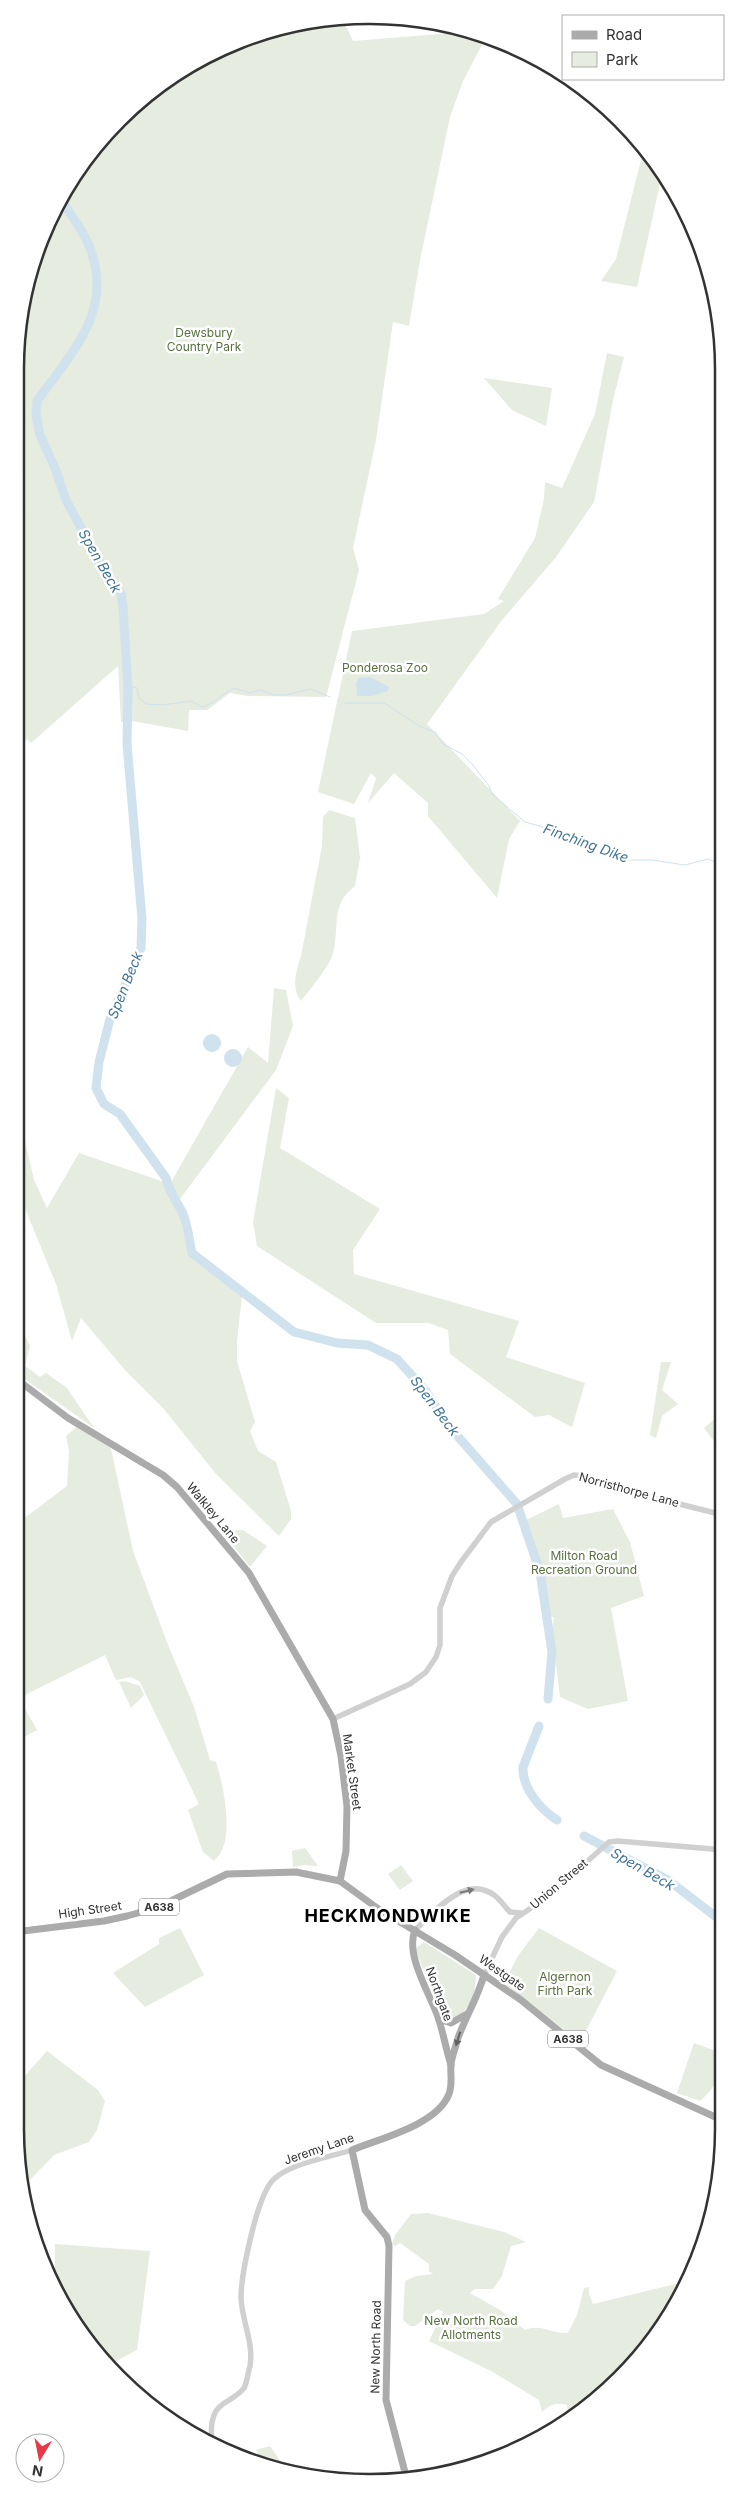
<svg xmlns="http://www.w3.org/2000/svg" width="739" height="2498" font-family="Inter,sans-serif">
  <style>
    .green { fill: #e6ecdf }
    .water { fill: #cfe2ee }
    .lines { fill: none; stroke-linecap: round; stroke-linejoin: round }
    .stream { stroke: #cfe2ee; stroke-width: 1 }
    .river { stroke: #cfe2ee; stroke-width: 9 }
    .minor { stroke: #d0d0d0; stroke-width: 5.5 }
    .major { stroke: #ababab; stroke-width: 7 }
    .oneway { fill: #7a7a7a }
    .oneway2 { fill: #636363 }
    .labels { text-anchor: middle; stroke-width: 5; stroke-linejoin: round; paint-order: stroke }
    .shield { fill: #fff; stroke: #707070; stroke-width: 1 }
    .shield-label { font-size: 11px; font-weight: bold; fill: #333 }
    .park-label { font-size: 12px; fill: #56703f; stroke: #fff }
    .street-label { font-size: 12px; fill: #333; stroke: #fff }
    .water-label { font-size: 14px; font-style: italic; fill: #3f7597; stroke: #fff }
    .district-label { font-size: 18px; font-weight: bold; letter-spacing: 1px; fill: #000; stroke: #fff }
    .rim { fill: none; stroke: #333; stroke-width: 2.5 }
  </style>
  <rect width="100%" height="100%" fill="#fff"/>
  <g class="green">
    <path d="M348,17L345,24L353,41L465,32L485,39L463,81L450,117L420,260L409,326L393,322L376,440L353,548L359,570L326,697L248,696L230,693L207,710H189L188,731L132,721L121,722L118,666L31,743L27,739L15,751V369L22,300L42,234L75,172L115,123L173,75L234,42L301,22Z"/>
    <path d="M644,148L662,175L637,287L601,281L616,259Z"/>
    <path d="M607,353L624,357L613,400L594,502L556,557L502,620L427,724L520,821L509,839L497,898L428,816V803L394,773L368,803L376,778L371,773L354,804L318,792L352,631L484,614L504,601L498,599L535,538L544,499L545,482L562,488L595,414Z"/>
    <path d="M484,378L552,388L546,426L512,410Z"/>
    <path d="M329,810L355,818L360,858L355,886C330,904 340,927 333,953C330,966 310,989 301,1001C291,986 296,972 301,956L322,846L323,817Z"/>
    <path d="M274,988L286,990L293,1026L276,1070L177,1203L188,1252L242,1296L237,1341V1361L255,1422L250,1431L258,1451L276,1462L291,1511V1519L279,1536L216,1474L163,1408L125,1370L81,1318L72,1341L56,1284L15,1184V1097L34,1180L47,1208L79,1153L170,1184L248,1047L268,1063Z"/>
    <path d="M276,1088L289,1098L280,1148L380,1209L353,1250L354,1274L519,1321L506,1357L585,1383L572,1427L549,1415L535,1417L450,1354L448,1330L429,1323H376L257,1246L253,1222Z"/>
    <path d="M25,1335L30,1346L25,1366L40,1377L46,1373L67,1388L94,1428L15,1372V1341Z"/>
    <path d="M661,1362H671L662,1390L678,1404L662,1416L656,1438L650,1435Z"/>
    <path d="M717,1417L723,1424V1453L704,1428Z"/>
    <path d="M79,1425L110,1444L133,1551L168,1645L194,1707L210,1760L216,1762C223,1784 233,1831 221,1852C220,1855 216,1858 214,1861L203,1852L188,1810L199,1804L140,1682L131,1677L116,1680L105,1655L19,1698L37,1730L15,1742V1606L23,1600L15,1591V1510L22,1520L67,1486L69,1451L66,1436Z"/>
    <path d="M559,1504L563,1518L613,1509L630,1542L644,1596L611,1608L628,1701L588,1709L560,1697L552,1630L554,1617H547L526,1520Z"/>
    <path d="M236,1530H243L267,1546L250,1567L228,1539Z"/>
    <path d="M125,1681L140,1686L144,1695L131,1708L119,1682Z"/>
    <path d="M305,1848L318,1866L303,1865L293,1867L292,1851Z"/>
    <path d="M401,1865L413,1881L400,1890L388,1874Z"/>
    <path d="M180,1928L204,1975L145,2007L113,1973L159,1944V1938Z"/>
    <path d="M539,1928L617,1971L580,2042L504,1983L518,1956Z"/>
    <path d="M424,1942L476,1975C476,1992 470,2011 454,2020L442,2017L415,1949Z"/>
    <path d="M694,2043L724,2054C724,2072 714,2089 700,2101L677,2093Z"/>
    <path d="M47,2051L98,2090L105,2101L97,2130L89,2142L54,2155L21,2189L15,2134L20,2129L15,2120V2087Z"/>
    <path d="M428,2213L504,2232L526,2242L511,2246L502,2276L493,2289H475L470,2293L500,2310L525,2330C540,2323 552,2334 568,2333L577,2315L584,2288L589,2287V2294L593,2304L688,2281L664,2325L585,2410L569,2420L567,2405C556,2402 551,2404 542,2412L539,2400L491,2371L429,2341L443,2312L438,2309L415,2326H410L403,2320L405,2281L416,2276L433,2274L429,2271V2264L400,2243L395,2246L392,2244L395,2235L411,2214Z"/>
    <path d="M55,2244L150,2251L137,2350L107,2366L103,2362L55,2285Z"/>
    <path d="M270,2446L285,2468L261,2461L256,2450Z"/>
  </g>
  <g class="water">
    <path d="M370,677L389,687L388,691L371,696H357L356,683L359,678Z"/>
    <circle cx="212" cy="1043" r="9"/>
    <circle cx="233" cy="1058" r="9"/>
  </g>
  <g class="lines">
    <g class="stream">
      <path d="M128,685L137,688L139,698L146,704L162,705L191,701L202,707C215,704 222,693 234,688L250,693L260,690L274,695H285L311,689L330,697"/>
      <path d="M338,700L339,701"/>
      <path d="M345,703H384L421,727L435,732L443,744L462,754L473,765L489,786L492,794L525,822L547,828L584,845L592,843L599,845L614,856L628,860H652L685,865L708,859L722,865"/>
    </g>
    <g class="river">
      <path d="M61,199C69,213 80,226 87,241C117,307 74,350 37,401L36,415L40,435L55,468L66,500L107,576L121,593L123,607L128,689L127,744L142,919L141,948L110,1019L99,1062L96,1088L104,1104L120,1114L166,1178C169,1193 177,1201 183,1214C188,1226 189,1240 192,1253L294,1332L337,1343L368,1345L397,1359L425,1390L447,1424L517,1504L540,1572L552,1652L548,1699"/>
      <path d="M539,1726L523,1767C522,1788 540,1809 557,1820"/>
      <path d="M584,1836L668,1880L724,1923"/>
    </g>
    <g class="minor">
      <path d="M333,1719L410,1684L426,1672L436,1657L440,1645V1608L452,1576L461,1562L491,1522L565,1479L574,1475L586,1476L608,1486L723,1515"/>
      <path d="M415,1930C434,1912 465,1874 494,1895C500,1899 505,1907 510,1912L521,1913"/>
      <path d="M484,1975L502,1937L516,1918L546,1898L609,1842L618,1841L724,1850"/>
      <path d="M212,2446C211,2432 209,2413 223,2404C230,2399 239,2395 244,2388C247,2383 248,2372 250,2366C254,2343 242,2321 241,2298C241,2275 257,2194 274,2179C291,2163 330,2157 352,2150"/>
    </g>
    <g class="major">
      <path d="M15,1378L68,1418L163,1475L177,1487L249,1573L333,1719L341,1756L347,1806L346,1851L340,1881"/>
      <path d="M415,1930C405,1955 429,1992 438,2017C443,2032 446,2049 451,2065"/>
      <path d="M15,1932L104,1921L127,1916L156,1908L227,1874L296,1872L340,1881L377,1908L455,1955L521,2000L601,2065L724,2121"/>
      <path d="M439,2019L451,2023L467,2014"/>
      <path d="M407,2480L386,2400L389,2246L387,2237L365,2210L352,2150C381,2138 437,2125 449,2094C453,2083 450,2075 451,2064C452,2056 456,2046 458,2038C466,2016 478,1997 484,1975"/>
    </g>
  </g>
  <defs><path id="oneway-solid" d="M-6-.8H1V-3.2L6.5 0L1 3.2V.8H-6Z" transform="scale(1.25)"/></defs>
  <use class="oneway" href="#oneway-solid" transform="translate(467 1891) rotate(-14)"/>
  <use class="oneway2" href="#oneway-solid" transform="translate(458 2039) rotate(107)"/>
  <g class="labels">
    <g class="shield">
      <rect x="139" y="1898.5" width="40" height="17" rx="4"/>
      <rect x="548" y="2030.5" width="40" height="17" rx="4"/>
    </g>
    <g class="shield-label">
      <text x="159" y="1911">A638</text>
      <text x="568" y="2043">A638</text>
    </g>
    <g class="park-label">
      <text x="204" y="337">Dewsbury<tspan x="204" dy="14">Country Park</tspan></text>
      <text x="385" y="672">Ponderosa Zoo</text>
      <text x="584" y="1560">Milton Road<tspan x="584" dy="14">Recreation Ground</tspan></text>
      <text x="565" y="1981">Algernon<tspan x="565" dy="14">Firth Park</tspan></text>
      <text x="471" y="2325">New North Road<tspan x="471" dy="14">Allotments</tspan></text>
    </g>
    <g class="street-label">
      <text transform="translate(629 1490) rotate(15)" y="4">Norristhorpe Lane</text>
      <text transform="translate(213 1513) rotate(50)" y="4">Walkley Lane</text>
      <text transform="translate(352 1772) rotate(82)" y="4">Market Street</text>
      <text transform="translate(559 1884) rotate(-40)" y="4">Union Street</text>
      <text transform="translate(90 1910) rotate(-8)" y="4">High Street</text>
      <text transform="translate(502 1973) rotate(35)" y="4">Westgate</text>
      <text transform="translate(439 1994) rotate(70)" y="4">Northgate</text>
      <text transform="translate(319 2149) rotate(-19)" y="4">Jeremy Lane</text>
      <text transform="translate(376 2347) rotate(-89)" y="4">New North Road</text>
    </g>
    <g class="water-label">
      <text transform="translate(100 561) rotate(60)" y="5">Spen Beck</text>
      <text transform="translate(586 843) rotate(20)" y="5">Finching Dike</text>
      <text transform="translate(125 985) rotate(-68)" y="5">Spen Beck</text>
      <text transform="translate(435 1406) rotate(53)" y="5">Spen Beck</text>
      <text transform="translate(643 1869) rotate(30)" y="5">Spen Beck</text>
    </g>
    <g class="district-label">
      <text x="388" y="1922">HECKMONDWIKE</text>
    </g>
  </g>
  <path d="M0 0H739V2498H0ZM369 24H370A345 345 0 0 1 715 369V2129A345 345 0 0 1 370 2474H369A345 345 0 0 1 24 2129V369A345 345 0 0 1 369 24Z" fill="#fff" fill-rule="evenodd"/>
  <path class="rim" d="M369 24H370A345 345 0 0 1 715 369V2129A345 345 0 0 1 370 2474H369A345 345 0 0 1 24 2129V369A345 345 0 0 1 369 24Z"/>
  <rect x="562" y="15" width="162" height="65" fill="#ffffff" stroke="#adadad"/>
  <rect x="572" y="31" width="25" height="8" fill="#ababab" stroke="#adadad"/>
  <text x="606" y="40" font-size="15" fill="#333333">Road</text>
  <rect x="572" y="52" width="25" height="15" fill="#e6ecdf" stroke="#adadad"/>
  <text x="606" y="65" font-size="15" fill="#333333">Park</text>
  <g transform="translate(40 2458) rotate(190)"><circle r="24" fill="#ffffff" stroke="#adadad"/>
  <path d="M0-4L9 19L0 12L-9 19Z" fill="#e63946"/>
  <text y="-8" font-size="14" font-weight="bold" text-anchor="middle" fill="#333333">N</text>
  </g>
</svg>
